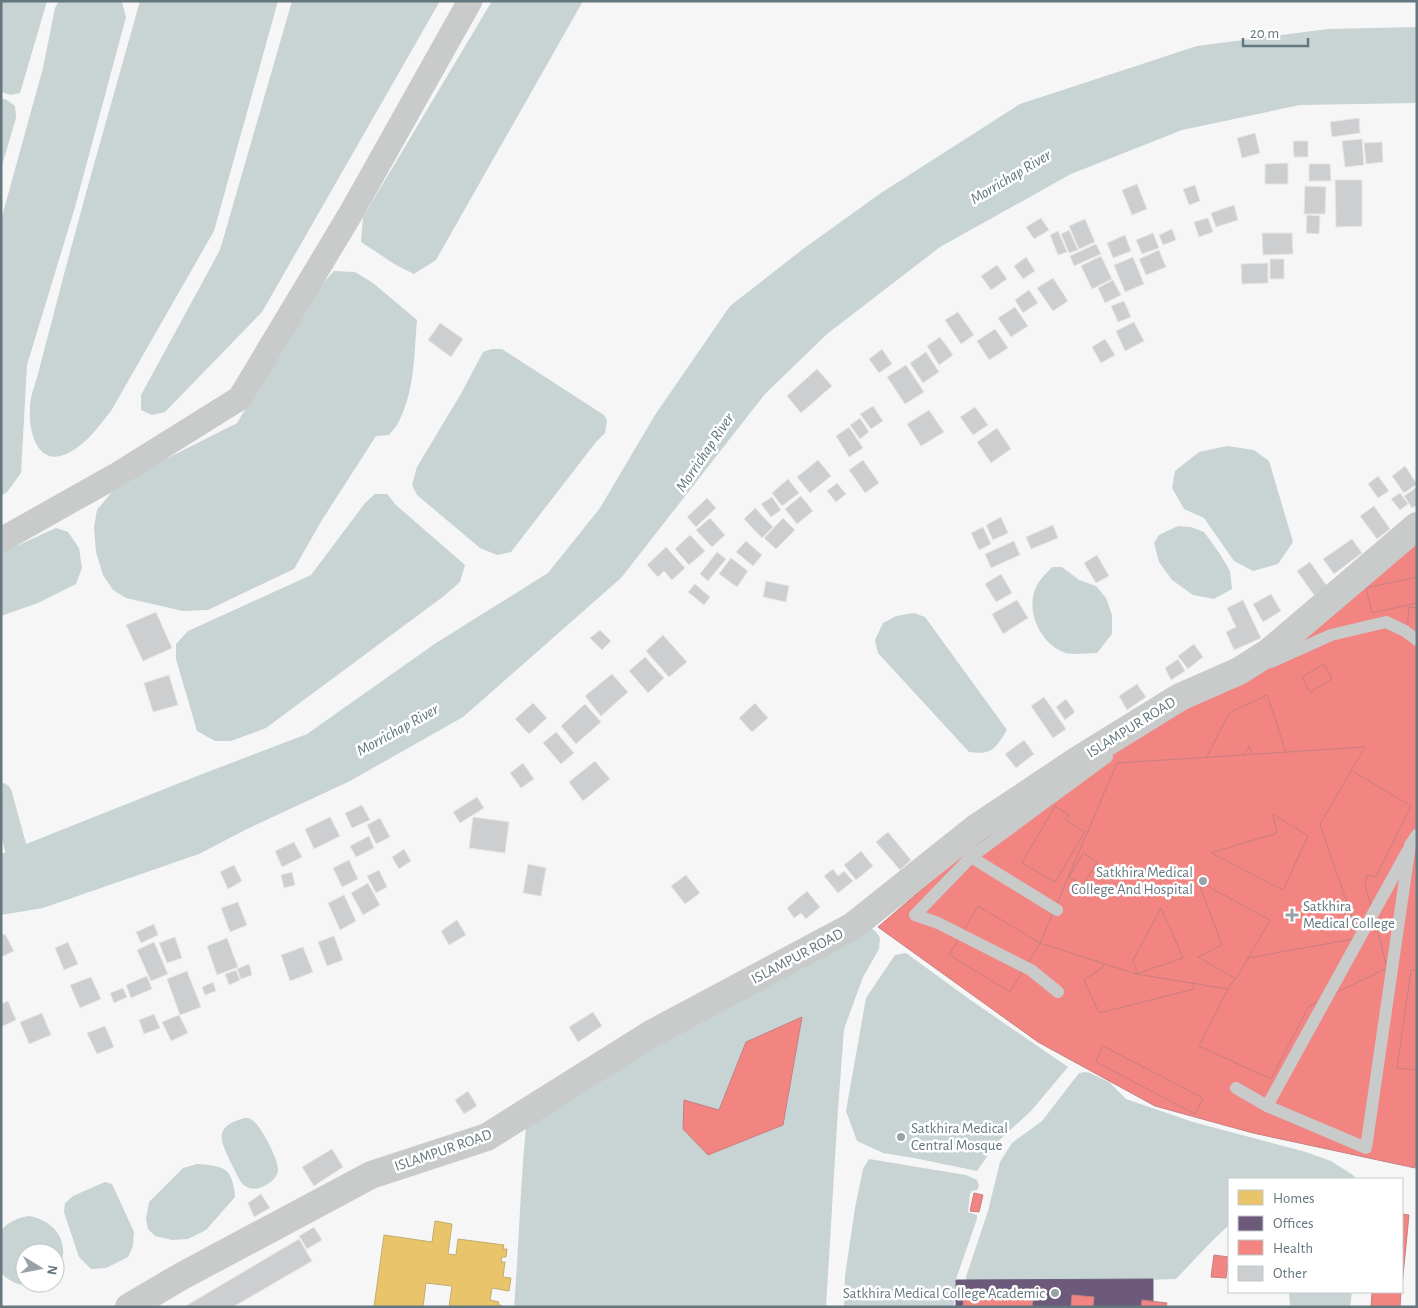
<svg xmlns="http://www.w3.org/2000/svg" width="1418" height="1308" font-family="'Alegreya Sans',sans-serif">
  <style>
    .water { fill: #c8d3d4 }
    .homes { fill: #e9c46a; stroke: #c1ad70 }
    .offices { fill: #6d597a; stroke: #6a627b }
    .health { fill: #f28482; stroke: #c78081 }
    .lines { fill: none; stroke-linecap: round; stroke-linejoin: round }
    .canal { stroke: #c8d3d4; stroke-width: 22 }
    .building { fill: #cdcecf; stroke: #e6e6e6 }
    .service { stroke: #c9cbcb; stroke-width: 12 }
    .minor { stroke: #c9cbcb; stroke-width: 25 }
    .tertiary { stroke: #c9cbcb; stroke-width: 28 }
    .poi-dot { fill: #97a3a8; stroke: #fff; stroke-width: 2 }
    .labels { text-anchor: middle; stroke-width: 5; stroke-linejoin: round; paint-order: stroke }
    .street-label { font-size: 15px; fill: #64777e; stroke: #fff }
    .poi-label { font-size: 15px; fill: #64777e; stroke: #fff; text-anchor: end }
    .water-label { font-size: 16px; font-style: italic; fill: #5f7678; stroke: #fff }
  </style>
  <rect width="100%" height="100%" fill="#f6f6f6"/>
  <g class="water">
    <path d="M1,1H47L20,93L11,95L1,92Z"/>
    <path d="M59,1H118L122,2L126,17L75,207L27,365L21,473L7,492L1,496V220L43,68L55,8Z"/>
    <path d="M140,1H278L214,231L111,411C101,423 91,438 78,447C42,474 28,439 30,407C30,397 35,385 38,374C44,350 51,325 57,301C83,201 112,101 140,1Z"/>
    <path d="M292,1H440L262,312L165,412L152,415L141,410V395L220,250Z"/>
    <path d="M492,1H583L436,260L414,274L396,265L361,242L363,217Z"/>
    <path d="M1417,27V103L1300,105L1182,130L1071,174L940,247L827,334L765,394L621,578L463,717L350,781L245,830L199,854L43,908L1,915V854L192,778L307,734L436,643L548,573L600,508L655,415L730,306L803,249L881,193L1020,104L1197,46L1328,29Z"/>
    <path d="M1,98L7,100L15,106L16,118L1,169Z"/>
    <path d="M334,271L355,272L373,283L417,320C414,354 415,388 400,419C398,425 393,430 389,435L376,436L322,520L294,569L208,610L183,611L126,598L113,590L103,575L96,552L94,527L97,510L116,487L140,472L237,423L314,293Z"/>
    <path d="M492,349H502L604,415L607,420L605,433L596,442L511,552L497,555L480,548L417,495L412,485L417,467L462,392L483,352Z"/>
    <path d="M1227,446L1254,450L1269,461L1293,542L1278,564L1253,571L1234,561L1204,518L1184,509L1172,488L1175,471L1199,452Z"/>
    <path d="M375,494H387L396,505L465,565L460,582L444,596L266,728L231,741H215L197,731L176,659V644L188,631L311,575L365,503Z"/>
    <path d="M1178,526L1191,527L1204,532L1220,554L1230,571L1232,589L1214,599L1193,595L1172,580L1159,562L1154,543L1159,535Z"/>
    <path d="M56,528L68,532L79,548L82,568L76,584L38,603L1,616V553C20,545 37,536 56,528Z"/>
    <path d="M1052,567H1062L1079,580L1096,586L1106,598L1112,615V634L1097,653C1089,653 1073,655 1066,653C1040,645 1024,609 1037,585C1040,579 1047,573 1052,567Z"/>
    <path d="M914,613L925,617L1007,730C995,749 992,755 969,752L878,653L875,640L883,623L896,616Z"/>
    <path d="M870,927L876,932L880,938L879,949L863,977L844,1029L838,1109L826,1307H514C519,1247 520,1187 526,1127L842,929Z"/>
    <path d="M906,953L972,1001L1068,1067L1031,1111L997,1142L977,1171L914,1158L883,1153L857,1141L846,1111L866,998L895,955Z"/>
    <path d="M1085,1072L1090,1073L1109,1082L1126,1099L1193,1122L1306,1152L1331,1161L1353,1175L1356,1179H1229V1225L1211,1242L1176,1279L967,1286L966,1277L988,1211L1000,1162L1012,1143L1042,1121L1079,1073Z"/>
    <path d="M245,1118C247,1118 250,1118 252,1120C260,1124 279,1160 278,1170C278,1173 276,1177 273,1180C267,1185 258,1191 249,1188C240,1185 237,1174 233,1167C222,1143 210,1127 245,1118Z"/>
    <path d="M869,1159L966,1175L977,1180L979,1186L977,1190L972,1191L970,1194L968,1212L977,1215V1219L956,1279L954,1307H844L845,1276L855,1208L863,1169Z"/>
    <path d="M197,1164C226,1166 232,1168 235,1197L206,1230L188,1239L172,1240L155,1236L148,1229L146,1219L149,1202L183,1168Z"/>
    <path d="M105,1182L112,1184L134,1232L133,1246L128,1257L106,1268L91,1269L79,1257L64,1212L65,1203L73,1196Z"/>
    <path d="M29,1216C58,1221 74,1248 55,1274V1253H25V1283H42C26,1289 12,1284 1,1273V1230C10,1221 17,1218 29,1216Z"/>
    <path d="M1289,1292H1352L1350,1307H1290Z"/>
  </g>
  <path class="homes" d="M435,1221L452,1224L448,1254L456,1255L458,1239L504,1245L503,1249H507L506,1257H502L501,1262H505L503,1277L511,1278L509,1291L492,1288L490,1300L499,1302L498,1305H501V1307H449L452,1286L426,1283L423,1307H374L384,1235L432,1242Z"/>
  <path class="offices" d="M1153,1279V1307H956V1280Z"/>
  <g class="health">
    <path d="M1417,537V1151L1415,1168L1253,1133L1155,1106L1038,1042L878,927L958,858Z"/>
    <path d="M1417,577V603L1372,613L1366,588Z"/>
    <path d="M1409,607L1417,608V631L1407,630Z"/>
    <path d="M1324,664L1332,679L1310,692L1302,677Z"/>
    <path d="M1267,695L1276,721L1297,789L1278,801L1320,824L1347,768L1411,806L1376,877L1367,875L1365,884L1387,968L1309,1006L1271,1079L1199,1046L1228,989L1191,968L1194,989L1099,1013L1084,980L1103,967L1102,949L1148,872L1163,880L1169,871L1157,862L1179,825L1175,819L1229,713Z"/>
    <path d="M1249,746L1266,800L1260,808L1217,820L1212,809Z"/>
    <path d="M1365,747L1320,824L1359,938L1248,958L1228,989L1136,974L1040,943L1117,763Z"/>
    <path d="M1055,806L1069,815L1065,820L1085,832L1055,882L1022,863Z"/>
    <path d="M1273,814L1308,836L1283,890L1211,853L1277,833Z"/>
    <path d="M1083,853L1097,862L1083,885L1069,877Z"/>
    <path d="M1198,881L1270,920L1236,979L1198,957L1222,945Z"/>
    <path d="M978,906L1040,943L1010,992L949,955Z"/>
    <path d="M1161,908L1183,958L1136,974V965L1132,962Z"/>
    <path d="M1411,970H1417V1058L1415,1070L1397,1068Z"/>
    <path d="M802,1017L783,1125L708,1155L683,1129L684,1100L719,1110L746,1042Z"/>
    <path d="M1103,1046L1203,1098L1195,1114L1096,1062Z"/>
    <path d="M974,1193L983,1195L979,1212L970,1211Z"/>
    <path d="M1402,1214L1409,1215L1402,1286Z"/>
    <path d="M1214,1255L1229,1257L1226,1278L1211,1277Z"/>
    <path d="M1372,1292H1401L1400,1307H1371Z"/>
    <path d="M964,1293L1033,1300L1032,1307H963Z"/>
    <path d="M1072,1295L1094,1297L1093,1307H1071Z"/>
    <path d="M1142,1300L1167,1303L1166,1307H1141Z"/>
  </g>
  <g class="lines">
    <path class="canal" d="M1,794L24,878"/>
  </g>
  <g class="building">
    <path d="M1359,118L1360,133L1332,137L1330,122Z"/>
    <path d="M1255,133L1260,153L1242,158L1237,138Z"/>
    <path d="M1362,139L1364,165L1345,167L1342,141Z"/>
    <path d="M1293,141H1308V157H1294Z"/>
    <path d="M1382,142L1383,162L1366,164L1364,143Z"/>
    <path d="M1288,163V184H1265V164Z"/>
    <path d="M1309,164H1330L1331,181H1309Z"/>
    <path d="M1335,180H1362V226L1336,227Z"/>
    <path d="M1137,184L1147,209L1132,215L1122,190Z"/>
    <path d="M1195,185L1200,201L1189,205L1183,189Z"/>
    <path d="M1305,186L1326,187L1325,214H1304Z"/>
    <path d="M1234,205L1238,220L1216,227L1211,213Z"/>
    <path d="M1307,215L1320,216L1319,234L1306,233Z"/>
    <path d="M1041,218L1049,230L1034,239L1026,227Z"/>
    <path d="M1208,218L1213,232L1199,237L1194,222Z"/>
    <path d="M1085,219L1095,242L1079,249L1069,226Z"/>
    <path d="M1172,229L1176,240L1163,245L1159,235Z"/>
    <path d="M1069,230L1078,250L1069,253L1061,234Z"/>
    <path d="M1058,231L1067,252L1058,255L1050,235Z"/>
    <path d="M1153,233L1159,248L1142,254L1136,240Z"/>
    <path d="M1262,233H1292L1293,254L1263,255Z"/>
    <path d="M1125,235L1131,251L1113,258L1107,243Z"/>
    <path d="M1096,244L1101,254L1074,266L1070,256Z"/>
    <path d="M1159,250L1166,267L1146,275L1139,259Z"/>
    <path d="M1101,256L1112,279L1092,289L1081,266Z"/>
    <path d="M1026,257L1035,271L1023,279L1014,266Z"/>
    <path d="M1133,257L1144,284L1125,292L1114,265Z"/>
    <rect x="1270" y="259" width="14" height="20"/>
    <path d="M1268,263V283L1242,284L1241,264Z"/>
    <path d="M997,265L1007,279L991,290L981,276Z"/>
    <path d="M1053,278L1068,301L1053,311L1037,288Z"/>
    <path d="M1113,280L1121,295L1105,303L1098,288Z"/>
    <path d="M1029,290L1038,303L1023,313L1015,300Z"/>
    <path d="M1124,301L1131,317L1118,322L1111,306Z"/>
    <path d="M1015,307L1028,326L1011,337L998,318Z"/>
    <path d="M958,312L974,335L961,344L945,320Z"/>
    <path d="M1134,322L1144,341L1125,351L1116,331Z"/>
    <path d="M440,323L463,339L451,357L428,340Z"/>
    <path d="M995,329L1008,348L989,360L977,341Z"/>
    <path d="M940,337L953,355L939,365L927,346Z"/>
    <path d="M1105,339L1115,355L1101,363L1092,347Z"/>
    <path d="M882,349L892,364L879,373L869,359Z"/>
    <path d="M926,352L939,372L923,383L910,363Z"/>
    <path d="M906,365L924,392L905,404L887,377Z"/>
    <path d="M817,369L832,386L801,413L787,396Z"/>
    <path d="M873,406L883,421L871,429L860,414Z"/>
    <path d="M975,407L988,425L973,435L960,417Z"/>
    <path d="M929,410L944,432L921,446L907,424Z"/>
    <path d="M860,418L869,432L860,439L850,425Z"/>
    <path d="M849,427L863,448L849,457L836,436Z"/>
    <path d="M997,428L1011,449L991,463L977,442Z"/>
    <path d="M818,460L831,476L810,493L797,477Z"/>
    <path d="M863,460L879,483L865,493L849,470Z"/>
    <path d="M1405,466L1417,484L1404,493L1392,476Z"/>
    <path d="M1378,476L1389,491L1378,498L1368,484Z"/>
    <path d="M788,479L799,493L782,506L772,493Z"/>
    <path d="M837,483L846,494L836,502L827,491Z"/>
    <path d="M1417,487V505L1412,508L1404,496Z"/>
    <path d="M1400,493L1408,504L1400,510L1391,499Z"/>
    <path d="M801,496L813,511L797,524L785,509Z"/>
    <path d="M772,497L781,510L771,517L761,504Z"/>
    <path d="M707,498L716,508L696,527L687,517Z"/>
    <path d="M1374,506L1390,529L1377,539L1360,516Z"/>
    <path d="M755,508L773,527L762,538L744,519Z"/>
    <path d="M1001,517L1008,533L993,540L986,525Z"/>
    <path d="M710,518L725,535L712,547L696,530Z"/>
    <path d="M783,518L795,530L776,549L764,538Z"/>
    <path d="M1053,525L1058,538L1031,549L1026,537Z"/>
    <path d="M983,527L991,544L979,550L971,533Z"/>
    <path d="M690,535L705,551L689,565L675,549Z"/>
    <path d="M1352,539L1362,553L1334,574L1323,559Z"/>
    <path d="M746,541L762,555L753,566L736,552Z"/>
    <path d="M1014,541L1020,555L991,568L985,554Z"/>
    <path d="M666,547L685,568L672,580L664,571L658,577L647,565Z"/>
    <path d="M717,552L726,559L708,581L700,574Z"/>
    <path d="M1097,555L1109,576L1096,583L1084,563Z"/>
    <path d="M731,558L748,571L737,587L719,574Z"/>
    <path d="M1310,562L1327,586L1314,595L1297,571Z"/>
    <path d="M1001,574L1012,593L996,602L985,584Z"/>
    <path d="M766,581L789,586L786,602L763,597Z"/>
    <path d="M695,584L710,597L704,605L688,592Z"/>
    <path d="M1271,594L1281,611L1263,622L1253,604Z"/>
    <path d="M1017,600L1028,618L1003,634L992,614Z"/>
    <path d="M1243,600L1261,638L1234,650L1226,632L1236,627L1227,608Z"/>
    <path d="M156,612L172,648L143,661L126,625Z"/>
    <path d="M600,630L611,641L602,650L590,638Z"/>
    <path d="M663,635L687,662L669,677L646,651Z"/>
    <path d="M1194,644L1203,657L1188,669L1178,656Z"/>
    <path d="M645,657L664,678L648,693L629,671Z"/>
    <path d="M1178,659L1185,671L1171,680L1165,668Z"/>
    <path d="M612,674L628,692L601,716L585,696Z"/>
    <path d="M169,675L178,705L153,712L144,683Z"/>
    <path d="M1137,684L1146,697L1127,710L1119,696Z"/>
    <path d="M1044,697L1066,729L1053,738L1031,706Z"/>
    <path d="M1066,699L1075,712L1065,720L1056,707Z"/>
    <path d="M533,703L547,718L529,734L515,719Z"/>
    <path d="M755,703L768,718L752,732L739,718Z"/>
    <path d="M585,704L601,722L576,744L561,726Z"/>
    <path d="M556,732L574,753L561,764L543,743Z"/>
    <path d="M1024,740L1034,754L1016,768L1005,754Z"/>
    <path d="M595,761L610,779L583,801L569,782Z"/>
    <path d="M523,763L534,779L521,788L510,773Z"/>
    <path d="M477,797L484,808L460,823L453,812Z"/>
    <path d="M362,805L370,820L352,828L345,813Z"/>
    <path d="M330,817L340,836L314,849L305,829Z"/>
    <path d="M473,817L509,822L505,853L469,848Z"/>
    <path d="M380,818L390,837L376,844L367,825Z"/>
    <path d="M888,832L911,860L900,870L876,842Z"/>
    <path d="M369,836L374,848L356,857L350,846Z"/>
    <path d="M294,842L302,857L282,867L275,851Z"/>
    <path d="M404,849L411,861L399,869L392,857Z"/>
    <path d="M861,851L873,866L856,880L844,865Z"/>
    <path d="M349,860L358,879L342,887L333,868Z"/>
    <path d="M528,864L546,868L541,896L523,893Z"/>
    <path d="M234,865L242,881L228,889L220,872Z"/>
    <path d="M833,869L838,876L844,871L853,881L838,893L824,876Z"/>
    <path d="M379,870L387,887L376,893L367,876Z"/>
    <path d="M292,872L295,885L284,888L281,875Z"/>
    <path d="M686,875L700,893L685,904L671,886Z"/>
    <path d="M368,883L380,905L363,915L351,893Z"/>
    <path d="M807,891L820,907L806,919L801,913L794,918L787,908Z"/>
    <path d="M344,895L356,921L340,930L328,903Z"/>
    <path d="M238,902L247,925L230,932L221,908Z"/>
    <path d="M457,920L466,935L449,945L441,931Z"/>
    <path d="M154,924L158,935L141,943L136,932Z"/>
    <path d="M5,934L14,951L1,957V936Z"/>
    <path d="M334,936L343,960L327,966L318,942Z"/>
    <path d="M175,937L182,958L167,963L159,943Z"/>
    <path d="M227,938L238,967L217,975L207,946Z"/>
    <path d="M68,942L78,964L64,970L55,948Z"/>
    <path d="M154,942L168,974L151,981L137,950Z"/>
    <path d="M303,947L313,972L290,981L281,955Z"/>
    <path d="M249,964L252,975L241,979L237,969Z"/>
    <path d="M236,970L240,980L229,985L225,974Z"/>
    <path d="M187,971L201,1007L180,1015L167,979Z"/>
    <path d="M147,976L152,989L131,998L126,985Z"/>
    <path d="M91,977L101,999L80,1008L70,985Z"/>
    <path d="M213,982L216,991L205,995L202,987Z"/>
    <path d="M123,988L127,997L114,1003L110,993Z"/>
    <path d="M8,1001L16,1020L1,1027V1004Z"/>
    <path d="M593,1012L602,1026L578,1042L569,1027Z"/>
    <path d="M42,1013L51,1035L29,1044L20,1022Z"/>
    <path d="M154,1014L160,1028L144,1034L139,1020Z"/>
    <path d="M179,1015L188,1033L171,1041L162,1022Z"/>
    <path d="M105,1026L114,1047L97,1054L87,1033Z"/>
    <path d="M468,1091L477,1106L464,1114L455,1100Z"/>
    <path d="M332,1149L343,1167L314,1186L302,1167Z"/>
    <path d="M261,1194L270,1208L254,1217L248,1203Z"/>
    <path d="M314,1227L322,1240L307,1249L299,1236Z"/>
    <path d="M299,1239L312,1261L233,1307H184Z"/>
  </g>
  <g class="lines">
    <g class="service">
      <path d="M1271,662L1331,635L1386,622L1405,631L1417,640"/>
      <path d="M971,857L1057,910"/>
      <path d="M1058,992L1031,970L938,923L915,915L971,857L1107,757"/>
      <path d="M1236,1088L1267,1106L1366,1148L1410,845L1417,835"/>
      <path d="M1267,1106L1407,852"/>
    </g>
    <path class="minor" d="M1,540L115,476L240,398L351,213L470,1"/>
    <path class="tertiary" d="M129,1307L182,1276L371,1175L487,1137L651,1034L853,926L976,828L1078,760L1180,697L1239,671L1269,652L1417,526"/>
  </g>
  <g class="poi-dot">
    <circle cx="1203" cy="881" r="5"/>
    <path d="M1289.5 907.5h5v5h5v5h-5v5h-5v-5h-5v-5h5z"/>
    <circle cx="901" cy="1137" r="5"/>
    <circle cx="1055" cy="1293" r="5"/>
  </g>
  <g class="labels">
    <g class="street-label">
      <text transform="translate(1131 727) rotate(-32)" y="5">ISLAMPUR ROAD</text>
      <text transform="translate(797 956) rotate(-28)" y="5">ISLAMPUR ROAD</text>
      <text transform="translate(443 1150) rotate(-19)" y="5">ISLAMPUR ROAD</text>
    </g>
    <g class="poi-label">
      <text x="1193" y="877">Satkhira Medical<tspan x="1193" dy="17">College And Hospital</tspan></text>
      <text x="1303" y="911" text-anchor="start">Satkhira<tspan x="1303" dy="17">Medical College</tspan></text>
      <text x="911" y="1133" text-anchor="start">Satkhira Medical<tspan x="911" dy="17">Central Mosque</tspan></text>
      <text x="1045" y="1298">Satkhira Medical College Academic</text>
    </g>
    <g class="water-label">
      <text transform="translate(1010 176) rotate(-31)" y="6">Morrichap River</text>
      <text transform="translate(704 452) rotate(-56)" y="6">Morrichap River</text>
      <text transform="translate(397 729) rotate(-29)" y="6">Morrichap River</text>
    </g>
  </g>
  <rect width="1418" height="1308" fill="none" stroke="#64777e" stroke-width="5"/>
  <rect x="1228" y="1178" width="175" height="115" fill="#ffffff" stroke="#c1c9cb"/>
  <rect x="1238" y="1190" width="25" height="15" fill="#e9c46a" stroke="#c1c9cb"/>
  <text x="1273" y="1203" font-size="15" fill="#64777e">Homes</text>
  <rect x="1238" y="1216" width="25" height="15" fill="#6d597a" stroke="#c1c9cb"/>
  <text x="1273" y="1228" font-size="15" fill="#64777e">Offices</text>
  <rect x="1238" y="1240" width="25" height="15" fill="#f28482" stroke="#c1c9cb"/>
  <text x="1273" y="1253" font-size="15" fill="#64777e">Health</text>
  <rect x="1238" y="1266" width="25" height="15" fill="#cdcecf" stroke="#c1c9cb"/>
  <text x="1273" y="1278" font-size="15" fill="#64777e">Other</text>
  <g transform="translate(40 1268) rotate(100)"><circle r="24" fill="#ffffff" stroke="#c1c9cb"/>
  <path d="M0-4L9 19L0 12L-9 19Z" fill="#97a3a8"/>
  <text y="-8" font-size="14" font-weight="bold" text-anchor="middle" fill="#64777e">N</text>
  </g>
  <path d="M1243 38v8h65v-8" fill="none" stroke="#64777e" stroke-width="2.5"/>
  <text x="1250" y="38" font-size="15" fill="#64777e" stroke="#ffffff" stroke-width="4" paint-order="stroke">20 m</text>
</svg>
